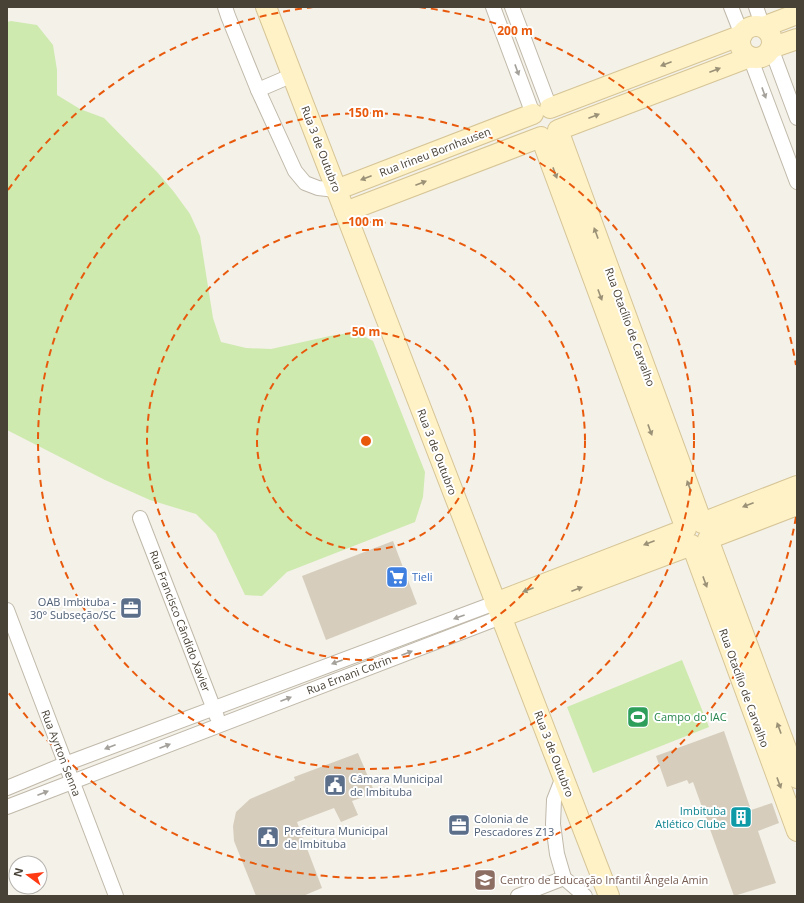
<svg xmlns="http://www.w3.org/2000/svg" width="804" height="903" font-family="'Open Sans',sans-serif">
  <style>
    .green { fill: #ceeaaf }
    .building { fill: #d6cdbd }
    .lines { fill: none; stroke-linecap: round; stroke-linejoin: round }
    .street-casing { stroke: #c0b9aa; stroke-width: 16 }
    .secondary-casing { stroke: #d6c596; stroke-width: 22 }
    .street { stroke: #fff; stroke-width: 14 }
    .secondary { stroke: #fff2c7; stroke-width: 20 }
    .oneway { fill: #9a9177 }
    .oneway2 { fill: #a4a09a }
    .ring { fill: none; stroke: #e8590c; stroke-width: 2; stroke-dasharray: 7 5 }
    .labels { text-anchor: middle; stroke-width: 4; stroke-linejoin: round; paint-order: stroke }
    .street-label { font-size: 11px; fill: #484136; stroke: #fff }
    .shop-label { font-size: 11px; fill: #366cbe; stroke: #fff; text-anchor: start }
    .service-label { font-size: 11px; fill: #4e5e75; stroke: #fff; text-anchor: start }
    .leisure-label { font-size: 11px; fill: #27864d; stroke: #fff; text-anchor: start }
    .culture-label { font-size: 11px; fill: #0d838f; stroke: #fff; text-anchor: end }
    .education-label { font-size: 11px; fill: #785e54; stroke: #fff; text-anchor: start }
    .centre { fill: #e8590c; stroke: #fff; stroke-width: 2 }
    .ring-label { font-size: 12px; text-anchor: middle; font-weight: bold; fill: #e8590c; stroke: #fff; stroke-width: 4; stroke-linejoin: round; paint-order: stroke }
  </style>
  <rect width="100%" height="100%" fill="#f4f1e8"/>
  <g class="green">
    <path d="M11,21L37,25L53,45L57,70V95L80,109L104,118L158,173L174,192L190,214L200,236L213,318L221,342L246,348L271,349L330,336L355,332L373,341L425,472L423,497L415,522L287,572L262,596L245,595L216,534L196,514L150,500L105,480L7,430V22Z"/>
    <path d="M682,660L709,727L593,773L567,707Z"/>
  </g>
  <g class="building">
    <path d="M393,541L417,604L326,640L302,576Z"/>
    <path d="M724,731L751,810L772,803L779,823L758,831L776,883L734,896L693,782L689,784L687,780L667,787L656,756Z"/>
    <path d="M358,753L375,793L352,801L358,815L341,822L334,808L297,822L322,888L303,896H256L234,841L233,826L236,812L250,799L295,780L294,777Z"/>
  </g>
  <g class="lines">
    <g class="street-casing">
      <g id="street">
        <path d="M225,7L228,16L258,90L295,171L305,183L318,188L336,190"/>
        <path d="M493,7L533,114"/>
        <path d="M512,7L550,108"/>
        <path d="M731,7L742,35"/>
        <path d="M756,7L763,27"/>
        <path d="M771,48L797,118"/>
        <path d="M750,57L797,182"/>
        <path d="M258,90L293,75"/>
        <path d="M140,518L217,717"/>
        <path d="M7,610L116,896"/>
        <path d="M563,777L554,800L553,824L557,854L564,878L585,896"/>
        <path d="M7,788L65,764L495,603"/>
        <path d="M7,807L501,617"/>
        <path d="M518,896L564,878"/>
      </g>
    </g>
    <g class="secondary-casing">
      <g id="secondary">
        <path d="M266,7L609,896"/>
        <circle cx="756" cy="42" r="16"/>
        <path d="M763,27L797,14"/>
        <path d="M771,48L797,39"/>
        <path d="M750,57L558,130L702,523L797,486"/>
        <path d="M550,108L742,35"/>
        <path d="M336,190L533,114"/>
        <path d="M345,212L541,137L686,529L495,603"/>
        <path d="M797,505L708,539L797,778"/>
        <path d="M501,617L692,545L797,831"/>
      </g>
    </g>
    <use href="#street" class="street"/>
    <use href="#secondary" class="secondary"/>
  </g>
  <defs><path id="oneway-solid" d="M-6-.8H1V-3.2L6.5 0L1 3.2V.8H-6Z"/></defs>
  <g class="oneway">
    <use href="#oneway-solid" transform="translate(666 64) rotate(159)"/>
    <use href="#oneway-solid" transform="translate(715 70) rotate(-21)"/>
    <use href="#oneway-solid" transform="translate(594 116) rotate(-21)"/>
    <use href="#oneway-solid" transform="translate(555 173) rotate(70)"/>
    <use href="#oneway-solid" transform="translate(366 178) rotate(159)"/>
    <use href="#oneway-solid" transform="translate(421 183) rotate(-21)"/>
    <use href="#oneway-solid" transform="translate(596 233) rotate(-110)"/>
    <use href="#oneway-solid" transform="translate(600 295) rotate(70)"/>
    <use href="#oneway-solid" transform="translate(650 430) rotate(70)"/>
    <use href="#oneway-solid" transform="translate(689 486) rotate(-110)"/>
    <use href="#oneway-solid" transform="translate(748 505) rotate(159)"/>
    <use href="#oneway-solid" transform="translate(649 543) rotate(159)"/>
    <use href="#oneway-solid" transform="translate(705 582) rotate(70)"/>
    <use href="#oneway-solid" transform="translate(577 589) rotate(-21)"/>
    <use href="#oneway-solid" transform="translate(528 590) rotate(159)"/>
    <use href="#oneway-solid" transform="translate(779 728) rotate(-110)"/>
    <use href="#oneway-solid" transform="translate(779 783) rotate(70)"/>
  </g>
  <g class="oneway2">
    <use href="#oneway-solid" transform="translate(517 70) rotate(70)"/>
    <use href="#oneway-solid" transform="translate(764 93) rotate(70)"/>
    <use href="#oneway-solid" transform="translate(459 617) rotate(160)"/>
    <use href="#oneway-solid" transform="translate(407 653) rotate(-21)"/>
    <use href="#oneway-solid" transform="translate(337 662) rotate(160)"/>
    <use href="#oneway-solid" transform="translate(286 699) rotate(-21)"/>
    <use href="#oneway-solid" transform="translate(165 746) rotate(-21)"/>
    <use href="#oneway-solid" transform="translate(110 747) rotate(159)"/>
    <use href="#oneway-solid" transform="translate(43 793) rotate(-21)"/>
  </g>
  <g class="ring">
    <circle cx="366" cy="441" r="109"/>
    <circle cx="366" cy="441" r="219"/>
    <circle cx="366" cy="441" r="328"/>
    <path d="M796 517A437 437 0 0 1 8 692M8 190A437 437 0 0 1 313 7M419 7A437 437 0 0 1 796 365"/>
  </g>
  <defs>
    <g id="supermarket-square" transform="scale(1.15)"><rect x="-9" y="-9" width="18" height="18" rx="4" fill="#3f7fe0" stroke="#fff"/><path d="M-6-5.5h2.5l.6 2H6L4.5 2H-2.5L-4.4-4H-6ZM-1.5 3.2a1.3 1.3 0 1 0 .1 0ZM3 3.2a1.3 1.3 0 1 0 .1 0Z" fill="#fff"/></g>
    <g id="office-square" transform="scale(1.15)"><rect x="-9" y="-9" width="18" height="18" rx="4" fill="#5c6f8a" stroke="#fff"/><path d="M-6-3h4V-5.5h4V-3h4V5H-6ZM-1-4.5V-3h2v-1.5ZM-6 0V1H6V0Z" fill="#fff"/></g>
    <g id="stadium-square" transform="scale(1.15)"><rect x="-9" y="-9" width="18" height="18" rx="4" fill="#2e9e5b" stroke="#fff"/><path d="M0-5a6.5 5 0 1 0 0 10a6.5 5 0 1 0 0-10ZM-3.5-1.8h7v3.6h-7Z" fill="#fff"/></g>
    <g id="civic-square" transform="scale(1.15)"><rect x="-9" y="-9" width="18" height="18" rx="4" fill="#5c6f8a" stroke="#fff"/><path d="M-.6-6.5H3V-4.5H.6V-3L4-1V1h2V6H-6V1h2V-1L-.6-3ZM-1.2 2.5V6h2.4V2.5Z" fill="#fff"/></g>
    <g id="building-square" transform="scale(1.15)"><rect x="-9" y="-9" width="18" height="18" rx="4" fill="#0f9aa8" stroke="#fff"/><path d="M-4-6H4V6H1V3H-1V6H-4ZM-2.5-4.3h1.7v1.8h-1.7ZM.8-4.3h1.7v1.8H.8ZM-2.5-1h1.7V.8h-1.7ZM.8-1h1.7V.8H.8Z" fill="#fff"/></g>
    <g id="school-square" transform="scale(1.15)"><rect x="-9" y="-9" width="18" height="18" rx="4" fill="#8d6e63" stroke="#fff"/><path d="M0-5L7-2L0 1L-7-2ZM-4 1L0 2.5L4 1V4Q0 6-4 4Z" fill="#fff"/></g>
  </defs>
  <g fill-rule="evenodd">
    <use href="#supermarket-square" x="397" y="577"/>
    <use href="#office-square" x="131" y="608"/>
    <use href="#stadium-square" x="638" y="717"/>
    <use href="#civic-square" x="335" y="785"/>
    <use href="#building-square" x="741" y="817"/>
    <use href="#office-square" x="459" y="825"/>
    <use href="#civic-square" x="268" y="837"/>
    <use href="#school-square" x="485" y="880"/>
  </g>
  <g class="labels">
    <g class="street-label">
      <text transform="translate(321 149) rotate(69)" y="4">Rua 3 de Outubro</text>
      <text transform="translate(435 152) rotate(-21)" y="4">Rua Irineu Bornhausen</text>
      <text transform="translate(630 327) rotate(70)" y="4">Rua Otacílio de Carvalho</text>
      <text transform="translate(437 452) rotate(69)" y="4">Rua 3 de Outubro</text>
      <text transform="translate(180 621) rotate(69)" y="4">Rua Francisco Cândido Xavier</text>
      <text transform="translate(349 675) rotate(-21)" y="4">Rua Ernani Cotrin</text>
      <text transform="translate(744 688) rotate(70)" y="4">Rua Otacílio de Carvalho</text>
      <text transform="translate(61 753) rotate(69)" y="4">Rua Ayrton Senna</text>
      <text transform="translate(554 754) rotate(69)" y="4">Rua 3 de Outubro</text>
    </g>
    <g class="shop-label">
      <text x="412" y="581">Tieli</text>
    </g>
    <g class="service-label">
      <text x="116" y="606" text-anchor="end">OAB Imbituba -<tspan x="116" dy="13">30° Subseção/SC</tspan></text>
      <text x="350" y="783">Câmara Municipal<tspan x="350" dy="13">de Imbituba</tspan></text>
      <text x="474" y="823">Colonia de<tspan x="474" dy="13">Pescadores Z13</tspan></text>
      <text x="284" y="835">Prefeitura Municipal<tspan x="284" dy="13">de Imbituba</tspan></text>
    </g>
    <g class="leisure-label">
      <text x="654" y="721">Campo do IAC</text>
    </g>
    <g class="culture-label">
      <text x="726" y="815">Imbituba<tspan x="726" dy="13">Atlético Clube</tspan></text>
    </g>
    <g class="education-label">
      <text x="500" y="884">Centro de Educação Infantil Ângela Amin</text>
    </g>
  </g>
  <circle cx="366" cy="441" r="6" class="centre"/>
  <g class="ring-label">
    <text x="515" y="35">200 m</text>
    <text x="366" y="117">150 m</text>
    <text x="366" y="226">100 m</text>
    <text x="366" y="336">50 m</text>
  </g>
  <rect width="804" height="903" fill="none" stroke="#484136" stroke-width="16"/>
  <g transform="translate(28 875) rotate(285)"><circle r="19" fill="#ffffff" stroke="#b6b3af"/>
  <path d="M0-3L7 15L0 10L-7 15Z" fill="#ff3b14"/>
  <text y="-6" font-size="11" font-weight="bold" text-anchor="middle" fill="#484136">N</text>
  </g>
</svg>
